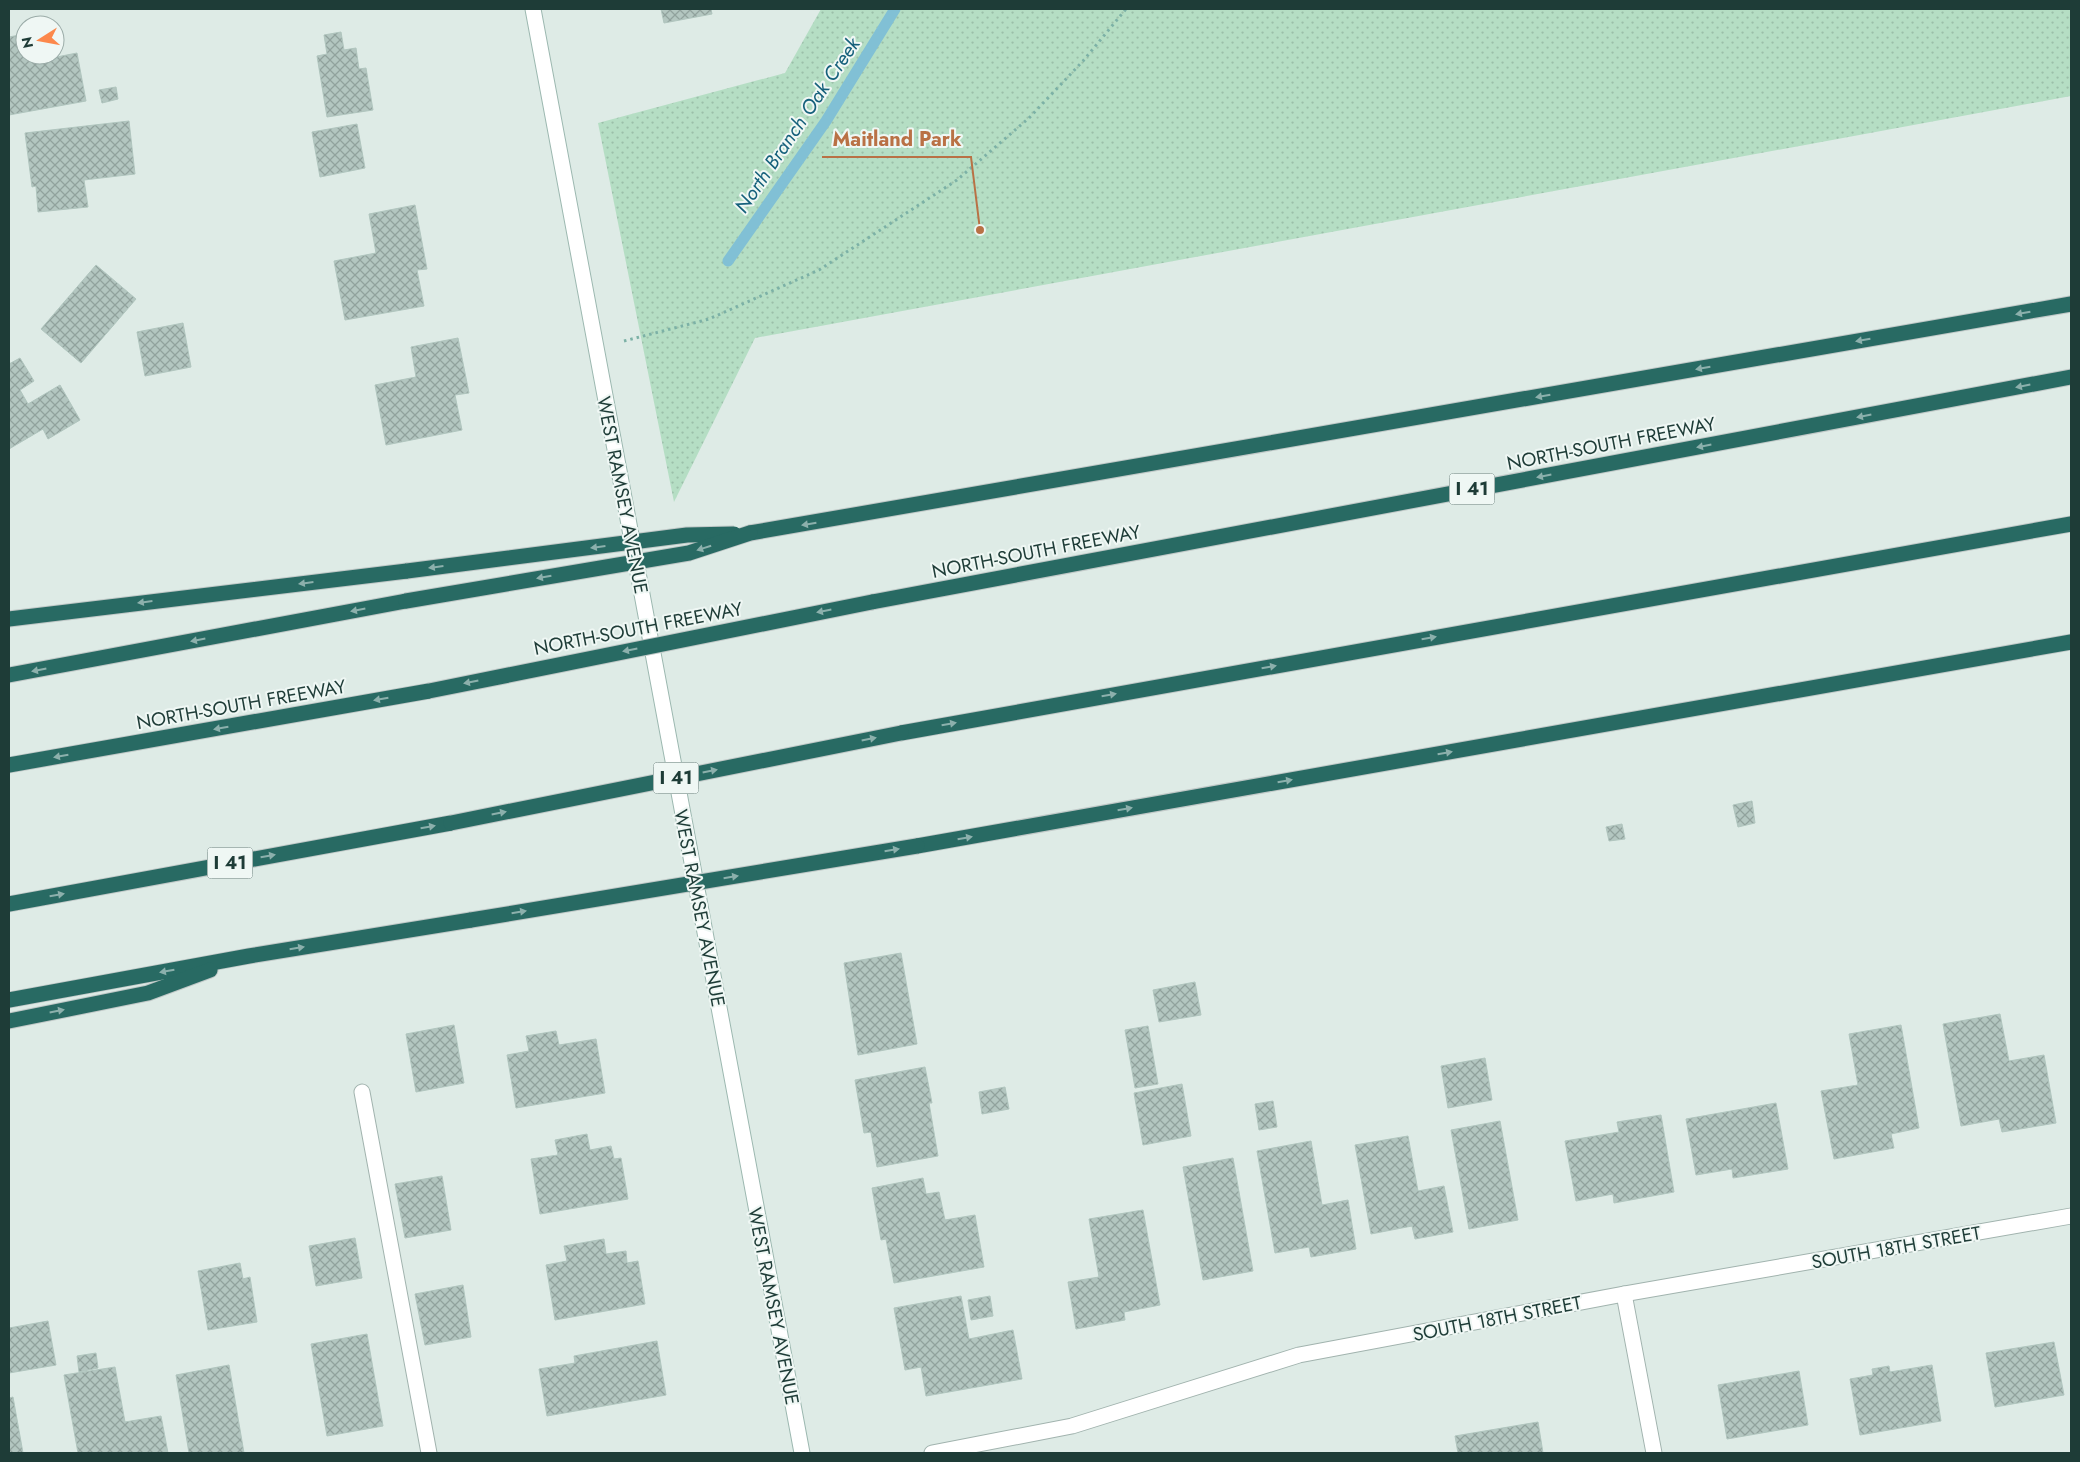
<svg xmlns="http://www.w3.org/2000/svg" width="2080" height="1462" font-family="Jost,sans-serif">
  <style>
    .park { fill: url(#park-dots) }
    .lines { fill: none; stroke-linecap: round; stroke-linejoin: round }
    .stream { stroke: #81c0d5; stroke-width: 11 }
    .building { fill: url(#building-cross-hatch); stroke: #b0c5be }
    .lane-casing { stroke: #a1b3ae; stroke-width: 17 }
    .street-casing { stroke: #a1b3ae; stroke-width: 17 }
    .secondary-casing { stroke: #9cb8b0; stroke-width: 17 }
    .highway-casing { stroke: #c0c8c7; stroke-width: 17 }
    .path { stroke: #7cb1a6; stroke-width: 3; stroke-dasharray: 2.5 4; stroke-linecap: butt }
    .lane { stroke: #fff; stroke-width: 15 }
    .street { stroke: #fff; stroke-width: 15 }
    .secondary { stroke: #fff; stroke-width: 15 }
    .highway { stroke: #286a63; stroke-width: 15 }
    .highway-bridge-casing { stroke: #c0c8c7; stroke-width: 17; stroke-linecap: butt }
    .highway-bridge { stroke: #286a63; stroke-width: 15 }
    .oneway { fill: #8cb0ac }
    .labels { text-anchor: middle; stroke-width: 4; stroke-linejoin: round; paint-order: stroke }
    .shield { fill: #eff7f4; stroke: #5d7470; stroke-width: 1 }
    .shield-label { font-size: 18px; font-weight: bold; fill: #1e3c37 }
    .street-label { font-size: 19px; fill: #1e3c37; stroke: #eff7f4 }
    .water-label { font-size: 20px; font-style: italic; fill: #15607b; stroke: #eff7f4 }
    .leader { fill: none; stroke: #b97145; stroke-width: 2 }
    .callout-dot { fill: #b97145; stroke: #eff7f4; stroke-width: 2 }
    .callout-label { font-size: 20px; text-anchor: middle; font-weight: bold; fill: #b97145; stroke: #eff7f4; stroke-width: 4; stroke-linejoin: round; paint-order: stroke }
  </style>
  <defs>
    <pattern id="park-dots" width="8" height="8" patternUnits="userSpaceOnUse" patternTransform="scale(1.25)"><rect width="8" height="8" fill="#b5dec4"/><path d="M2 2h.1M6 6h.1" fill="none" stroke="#9bbfa9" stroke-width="1.8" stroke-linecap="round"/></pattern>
    <pattern id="building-cross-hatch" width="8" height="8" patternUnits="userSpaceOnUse" patternTransform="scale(1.25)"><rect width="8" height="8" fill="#b3c6c0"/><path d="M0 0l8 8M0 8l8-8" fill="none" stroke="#91a29d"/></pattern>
  </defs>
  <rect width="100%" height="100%" fill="#deebe6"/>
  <path class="park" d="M821,9H2071V96L755,338L674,502L598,123L785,73Z"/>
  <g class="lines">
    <path class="stream" d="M728,261L826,121L895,9"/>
  </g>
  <g class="building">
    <path d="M661,9H711L712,14L664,23Z"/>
    <path d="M341,32L344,50L356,48L359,69L366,68L373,110L327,117L317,56L327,54L324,35Z"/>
    <path d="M25,34V55H35L36,61L77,53L86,101L9,115V37Z"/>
    <path d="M116,87L118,99L102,103L99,90Z"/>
    <path d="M129,121L135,174L84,180L88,207L38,212L36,186L32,187L25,133Z"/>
    <path d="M357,124L365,168L320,177L312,132Z"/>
    <path d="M415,205L427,269L417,270L424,306L345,320L334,261L376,253L369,214Z"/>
    <path d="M96,265L136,299L81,363L41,329Z"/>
    <path d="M183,323L191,367L145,376L137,332Z"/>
    <path d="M458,338L469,393L455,395L462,430L386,445L375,385L416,377L411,347Z"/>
    <path d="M20,358L34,381L20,390L28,404L60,385L80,420L48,439L43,429L9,449V364Z"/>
    <path d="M1752,801L1755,823L1738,827L1733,805Z"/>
    <path d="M1622,824L1625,839L1609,841L1606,827Z"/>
    <path d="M901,953L917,1044L858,1055L844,963Z"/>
    <path d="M1195,982L1201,1015L1159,1022L1153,990Z"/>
    <path d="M2000,1014L2009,1061L2044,1055L2056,1123L2002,1132L1999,1119L1961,1126L1943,1024Z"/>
    <path d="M454,1025L464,1083L416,1092L406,1034Z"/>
    <path d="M1901,1025L1919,1128L1891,1134L1894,1148L1834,1159L1821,1091L1858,1085L1849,1034Z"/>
    <path d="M1148,1026L1158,1084L1135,1088L1125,1030Z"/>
    <path d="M556,1031L559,1045L596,1039L605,1093L516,1108L507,1055L529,1051L526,1036Z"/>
    <path d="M1485,1058L1492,1100L1448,1108L1441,1066Z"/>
    <path d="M925,1067L932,1103H929L938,1156L877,1167L871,1132L864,1133L855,1080Z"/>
    <path d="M1182,1084L1191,1136L1143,1145L1134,1093Z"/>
    <path d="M1005,1087L1009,1109L982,1114L979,1092Z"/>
    <path d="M1273,1101L1277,1127L1259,1130L1255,1104Z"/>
    <path d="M1776,1103L1788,1169L1733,1178L1732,1169L1696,1175L1686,1119Z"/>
    <path d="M1661,1115L1674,1192L1614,1203L1613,1194L1576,1201L1565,1141L1619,1132L1617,1122Z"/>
    <path d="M1500,1121L1518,1220L1469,1229L1451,1130Z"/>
    <path d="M587,1134L590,1150L611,1146L614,1159L621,1158L628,1199L540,1214L531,1159L558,1155L555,1140Z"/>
    <path d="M1408,1136L1418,1191L1444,1186L1453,1232L1415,1239L1412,1226L1371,1234L1355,1145Z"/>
    <path d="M1311,1141L1322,1205L1348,1200L1356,1249L1311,1257L1309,1247L1275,1253L1257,1151Z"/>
    <path d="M1233,1158L1253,1271L1203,1280L1183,1167Z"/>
    <path d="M442,1176L451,1230L405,1238L395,1184Z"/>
    <path d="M923,1178L926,1194L939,1192L945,1220L975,1215L984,1267L894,1283L886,1239L881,1240L872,1188Z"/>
    <path d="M1143,1210L1160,1305L1124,1312L1125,1320L1076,1329L1068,1282L1099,1277L1089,1219Z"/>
    <path d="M355,1238L362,1278L316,1286L309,1246Z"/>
    <path d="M604,1239L606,1254L626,1251L627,1263L638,1261L645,1304L555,1320L546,1265L567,1261L564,1246Z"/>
    <path d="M240,1263L243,1279L250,1277L257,1322L208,1330L198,1271Z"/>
    <path d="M463,1285L471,1337L425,1345L415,1294Z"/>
    <path d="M961,1296L969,1339L1013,1330L1022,1379L926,1396L921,1367L905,1370L894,1308Z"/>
    <path d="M990,1296L993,1316L971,1320L968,1300Z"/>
    <path d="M48,1321L56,1365L9,1373V1328Z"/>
    <path d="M367,1334L383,1426L327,1436L311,1344Z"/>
    <path d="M657,1341L666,1395L547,1416L539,1369L575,1363L574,1356Z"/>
    <path d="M2054,1342L2064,1395L1995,1407L1986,1353Z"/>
    <path d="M96,1353L98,1368L79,1372L77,1356Z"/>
    <path d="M229,1365L244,1453H189L176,1375Z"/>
    <path d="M1932,1365L1941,1421L1860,1435L1850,1379L1873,1375L1872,1369L1889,1366L1890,1372Z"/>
    <path d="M115,1367L125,1422L161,1416L168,1453H78L64,1375Z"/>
    <path d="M1799,1371L1808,1425L1727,1439L1718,1385Z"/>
    <path d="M13,1397L23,1453H9V1398Z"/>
    <path d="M1538,1422L1543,1453H1458L1455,1436Z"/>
  </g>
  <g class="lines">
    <g class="lane-casing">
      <path id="lane" d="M362,1092L429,1453"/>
    </g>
    <g class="street-casing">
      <g id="street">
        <path d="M1624,1294L1654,1453"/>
        <path d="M932,1453L1072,1426L1299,1355L1624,1294L2071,1216"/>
      </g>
    </g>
    <g class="secondary-casing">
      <path id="secondary" d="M533,9L802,1453"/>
    </g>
    <g class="highway-casing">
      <g id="highway">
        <path d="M750,533L2071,304"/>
        <path d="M872,602L2071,377"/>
        <path d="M9,619L407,571"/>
        <path d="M9,675L406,601"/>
        <path d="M901,733L2071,524"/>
        <path d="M9,765L429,691"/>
        <path d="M917,846L2071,642"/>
        <path d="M9,904L451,823"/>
        <path d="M9,1000L249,956L471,920"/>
        <path d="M9,1021L148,993L210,970"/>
      </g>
    </g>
    <path class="path" d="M624,341L709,319L819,270L957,180L1029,118L1083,61L1126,9"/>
    <use href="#lane" class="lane"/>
    <use href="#street" class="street"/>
    <use href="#secondary" class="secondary"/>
    <use href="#highway" class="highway"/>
    <g class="highway-bridge-casing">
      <g id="highway-bridge">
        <path d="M407,571L687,535L734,534"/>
        <path d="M406,601L689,553L750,533"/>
        <path d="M429,691L872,602"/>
        <path d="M451,823L901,733"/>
        <path d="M471,920L917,846"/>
      </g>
    </g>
    <use href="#highway-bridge" class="highway-bridge"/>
  </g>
  <defs><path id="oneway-solid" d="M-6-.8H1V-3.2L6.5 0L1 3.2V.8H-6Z" transform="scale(1.25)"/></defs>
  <g class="oneway">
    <use href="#oneway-solid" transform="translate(2023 313) rotate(170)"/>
    <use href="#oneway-solid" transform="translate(1863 340) rotate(170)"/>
    <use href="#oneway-solid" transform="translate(1703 368) rotate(170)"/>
    <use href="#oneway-solid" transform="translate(2023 386) rotate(169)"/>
    <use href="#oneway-solid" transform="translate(1543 396) rotate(170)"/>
    <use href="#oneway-solid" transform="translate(1864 416) rotate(169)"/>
    <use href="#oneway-solid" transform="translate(1704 446) rotate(169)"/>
    <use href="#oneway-solid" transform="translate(1544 476) rotate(169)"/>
    <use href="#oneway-solid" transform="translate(809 524) rotate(171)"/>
    <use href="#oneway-solid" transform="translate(598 547) rotate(173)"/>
    <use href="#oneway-solid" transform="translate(704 548) rotate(163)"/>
    <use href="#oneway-solid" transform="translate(436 567) rotate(173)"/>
    <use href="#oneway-solid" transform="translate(544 577) rotate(170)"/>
    <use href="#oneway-solid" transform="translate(306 583) rotate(173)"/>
    <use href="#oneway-solid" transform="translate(145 602) rotate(173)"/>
    <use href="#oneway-solid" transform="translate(358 610) rotate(169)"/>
    <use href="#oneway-solid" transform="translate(824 611) rotate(169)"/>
    <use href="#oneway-solid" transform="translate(1429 638) rotate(-10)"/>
    <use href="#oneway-solid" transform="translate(198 640) rotate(169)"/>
    <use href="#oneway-solid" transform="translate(630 650) rotate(169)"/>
    <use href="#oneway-solid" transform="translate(1269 667) rotate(-10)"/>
    <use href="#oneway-solid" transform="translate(39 670) rotate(169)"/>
    <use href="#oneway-solid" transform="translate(471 682) rotate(169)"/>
    <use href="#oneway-solid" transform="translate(1109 695) rotate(-10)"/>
    <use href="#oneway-solid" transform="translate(381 699) rotate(170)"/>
    <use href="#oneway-solid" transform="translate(949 724) rotate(-10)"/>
    <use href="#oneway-solid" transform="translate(221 728) rotate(170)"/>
    <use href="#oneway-solid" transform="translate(869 739) rotate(-11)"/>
    <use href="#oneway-solid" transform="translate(1445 753) rotate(-10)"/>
    <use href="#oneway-solid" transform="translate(61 756) rotate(170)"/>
    <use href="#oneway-solid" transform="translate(710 771) rotate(-11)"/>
    <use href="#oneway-solid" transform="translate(1285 781) rotate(-10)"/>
    <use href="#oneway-solid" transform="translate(1125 809) rotate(-10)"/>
    <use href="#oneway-solid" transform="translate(499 813) rotate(-11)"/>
    <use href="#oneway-solid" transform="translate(428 827) rotate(-10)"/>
    <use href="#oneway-solid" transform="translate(965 838) rotate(-10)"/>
    <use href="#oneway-solid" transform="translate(892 850) rotate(-9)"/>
    <use href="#oneway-solid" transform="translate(268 856) rotate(-10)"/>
    <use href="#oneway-solid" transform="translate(731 877) rotate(-9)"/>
    <use href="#oneway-solid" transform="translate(57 895) rotate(-10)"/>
    <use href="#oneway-solid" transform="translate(519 912) rotate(-9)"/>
    <use href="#oneway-solid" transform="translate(297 948) rotate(-9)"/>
    <use href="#oneway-solid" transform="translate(167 971) rotate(170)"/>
    <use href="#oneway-solid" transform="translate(57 1011) rotate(-11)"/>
  </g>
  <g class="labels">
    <g class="shield">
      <rect x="1449.5" y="473.5" width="45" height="31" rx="4"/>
      <rect x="653.5" y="762.5" width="45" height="31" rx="4"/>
      <rect x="207.5" y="847.5" width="45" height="31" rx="4"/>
    </g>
    <g class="shield-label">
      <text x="1472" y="495">I 41</text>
      <text x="676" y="784">I 41</text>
      <text x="230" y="869">I 41</text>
    </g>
    <g class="street-label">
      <text transform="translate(1611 443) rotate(-11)" y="7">NORTH-SOUTH FREEWAY</text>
      <text transform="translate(623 495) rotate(79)" y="7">WEST RAMSEY AVENUE</text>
      <text transform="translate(1036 551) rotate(-11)" y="7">NORTH-SOUTH FREEWAY</text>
      <text transform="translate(638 628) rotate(-11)" y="7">NORTH-SOUTH FREEWAY</text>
      <text transform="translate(241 704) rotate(-10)" y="7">NORTH-SOUTH FREEWAY</text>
      <text transform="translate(700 908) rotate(79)" y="7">WEST RAMSEY AVENUE</text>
      <text transform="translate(1896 1247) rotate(-10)" y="7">SOUTH 18TH STREET</text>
      <text transform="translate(774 1306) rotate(79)" y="7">WEST RAMSEY AVENUE</text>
      <text transform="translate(1497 1318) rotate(-11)" y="7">SOUTH 18TH STREET</text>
    </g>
    <g class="water-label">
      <text transform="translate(797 125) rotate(-56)" y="7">North Branch Oak Creek</text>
    </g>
  </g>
  <path class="leader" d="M980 230L971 157H822"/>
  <circle class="callout-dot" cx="980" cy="230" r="5"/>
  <g class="callout-label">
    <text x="897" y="146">Maitland Park</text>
  </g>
  <rect width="2080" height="1462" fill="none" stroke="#1e3c37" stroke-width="20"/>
  <g transform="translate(40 40) rotate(259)"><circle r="24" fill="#eff7f4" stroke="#9baca8"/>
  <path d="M0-4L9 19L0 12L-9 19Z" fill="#fc884b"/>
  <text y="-8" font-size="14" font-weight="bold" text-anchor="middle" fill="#1e3c37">N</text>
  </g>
</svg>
